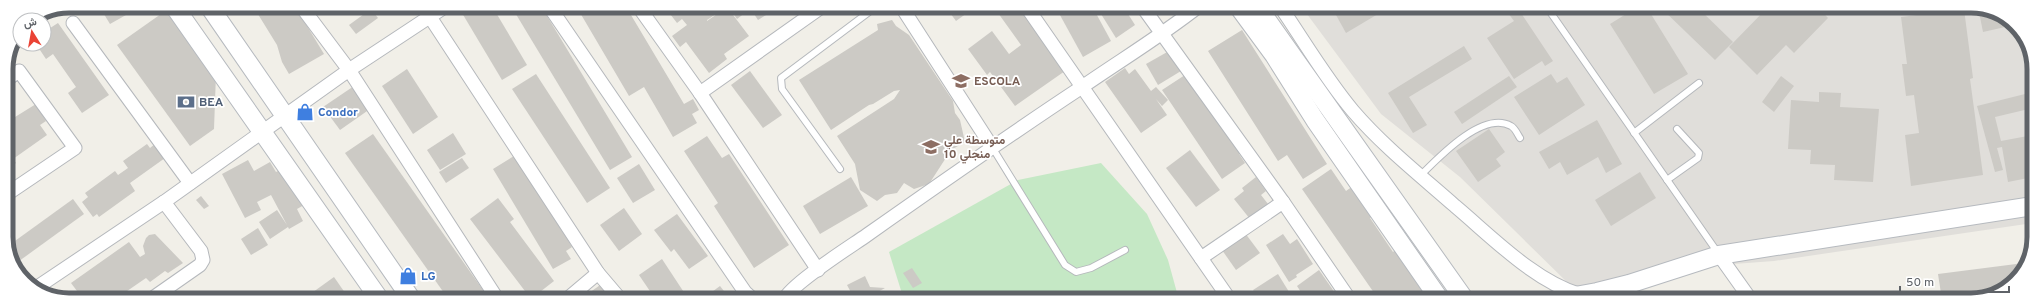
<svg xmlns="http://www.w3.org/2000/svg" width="2040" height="306" font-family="Overpass,Vazirmatn,sans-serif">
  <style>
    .industrial { fill: #e0deda }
    .green { fill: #c5e8c5 }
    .building { fill: #cccac5 }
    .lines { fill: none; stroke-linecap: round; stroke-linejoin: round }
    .lane-casing { stroke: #b5b8bc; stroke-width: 8 }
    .street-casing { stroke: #b5b8bc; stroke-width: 15 }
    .secondary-casing { stroke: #b6babf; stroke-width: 20 }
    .lane { stroke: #fff; stroke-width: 6 }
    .street { stroke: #fff; stroke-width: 13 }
    .secondary { stroke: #fff; stroke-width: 18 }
    .labels { text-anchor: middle; stroke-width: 3.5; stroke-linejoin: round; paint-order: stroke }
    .education-label { font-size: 12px; font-weight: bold; fill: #785e54; stroke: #fff; text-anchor: start }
    .service-label { font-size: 12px; font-weight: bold; fill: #4e5e75; stroke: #fff; text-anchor: start }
    .shop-label { font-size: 12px; font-weight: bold; fill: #366cbe; stroke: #fff; text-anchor: start }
    .rim { fill: none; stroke: #5f6368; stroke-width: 5 }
  </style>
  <rect width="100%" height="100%" fill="#f1efe8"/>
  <path class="industrial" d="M1301,6L1979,7L2013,22L2033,56V223L1774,261L1680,268L1575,290L1460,177L1381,114Z"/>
  <path class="green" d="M1101,163L1147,214L1168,260L1179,300H904L889,252L1018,180Z"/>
  <g class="building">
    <path d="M99,6H142L110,24Z"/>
    <path d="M253,6H295L324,54L289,74L282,62L277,45Z"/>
    <path d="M461,6H492L527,65L502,80L459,8Z"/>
    <path d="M511,6H541L632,157L610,170Z"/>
    <path d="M586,6H623L626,11L628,10L684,104L693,99L699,110L692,114L697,123L673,137L644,87L629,96L579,11Z"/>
    <path d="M664,6H691L692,8L694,6H715L719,12L707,20V21L727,7L749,36L724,54L727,59L709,73L686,42L680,47L672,36L687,25L682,19L677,23Z"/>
    <path d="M728,6H754L737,19Z"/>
    <path d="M761,6L766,15L758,20L752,11Z"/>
    <path d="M945,6H973L974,8L956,21Z"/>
    <path d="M993,6H1025L1065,71L1015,106L990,72L987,75L968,49L992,31L1009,54L1021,45Z"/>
    <path d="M1055,6H1092L1111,41L1083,57Z"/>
    <path d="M1096,6H1123L1135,25L1116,38Z"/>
    <path d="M1331,6H1373L1378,14L1346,33Z"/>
    <path d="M1639,6H1646L1688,74L1654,94L1610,24Z"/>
    <path d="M1659,6H1696L1733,42L1715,60Z"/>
    <path d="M1769,6H1817L1828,18L1794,53L1786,45L1757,75L1729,47Z"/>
    <path d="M1517,7L1553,61L1545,66L1542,61L1514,79L1487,38L1514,21L1508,13Z"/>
    <path d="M1978,7L2013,22L2014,25L1983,32Z"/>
    <path d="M168,9L216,74L214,129L190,146L117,45Z"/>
    <path d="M371,9L378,18L356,34L349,25Z"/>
    <path d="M1964,9L1973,78L1970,79L1983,175L1911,186L1905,135L1919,133L1914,95L1906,96L1902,64H1907L1901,17Z"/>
    <path d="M892,20L896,26L909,35L953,101L955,113L960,120L965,142L951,150L929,184L914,189L904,183L897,193L885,195L877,201L860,190L855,164L837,136L894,99L900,90L894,91L873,104L869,105L831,130L799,80L878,30L877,24Z"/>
    <path d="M58,23L109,95L82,113L68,93L76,87L53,54L46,59L36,44H44V32Z"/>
    <path d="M1242,30L1327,164L1303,179L1287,155L1278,161L1208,51Z"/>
    <path d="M1464,46L1472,59L1409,97L1427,125L1413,133L1388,93Z"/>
    <path d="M1169,51L1181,71L1158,85L1146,64Z"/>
    <path d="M1125,68L1129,74L1135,69L1151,91L1156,87L1168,100L1162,106L1156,99L1167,115L1141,133L1105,82Z"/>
    <path d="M407,69L438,117L413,134L382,86Z"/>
    <path d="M750,71L782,115L763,128L731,85Z"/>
    <path d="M536,74L610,188L587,203L512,89Z"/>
    <path d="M1551,74L1557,83L1567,77L1585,105L1539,135L1514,97Z"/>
    <path d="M1185,75L1242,153L1239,154L1245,163L1222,179L1162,90Z"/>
    <path d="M1509,76L1517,87L1462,124L1454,112Z"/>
    <path d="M1781,76L1794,86L1774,112L1762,102Z"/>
    <path d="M354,86L370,109L340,130L323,107Z"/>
    <path d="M1819,92L1841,93L1840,107L1879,109L1873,182L1834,180L1835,165L1810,164L1811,150L1788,149L1791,100L1819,102Z"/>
    <path d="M2033,92V108L1995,117L2001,141L2033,135V177L2008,182L2002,147L1997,148L2003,170L1995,172L1977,106Z"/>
    <path d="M36,104L46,121L40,125L47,135L13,159L16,163L7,169V122Z"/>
    <path d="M1597,120L1622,164L1606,173L1598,157L1567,175L1560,162L1549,169L1539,152Z"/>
    <path d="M1489,129L1505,152L1496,159L1501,166L1478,182L1456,151Z"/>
    <path d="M453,133L466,154L440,170L427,150Z"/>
    <path d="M373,134L490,300H449L345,153Z"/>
    <path d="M707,136L722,158L729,154L789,245L754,268L714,206L718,203L684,151Z"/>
    <path d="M147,144L150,148L155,144L165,158L130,183L135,191L99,217L97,214L93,217L82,202L88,197L85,193L115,171L118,175L128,168L123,161Z"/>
    <path d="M1190,150L1220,190L1196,207L1166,168Z"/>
    <path d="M517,154L572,247L566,251L571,259L553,269L493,169Z"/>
    <path d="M462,158L469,168L446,183L439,172Z"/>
    <path d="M248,160L254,171L270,162L276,172L284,168L304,205L297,209L303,221L289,229L288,227L270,239L259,222L277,210L287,225L271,195L257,202L261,210L245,218L222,174Z"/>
    <path d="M639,164L655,190L633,203L617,178Z"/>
    <path d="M1331,169L1346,191L1353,186L1373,216L1370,218L1393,252L1398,248L1414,271L1410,273L1427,298L1425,300H1379L1302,189Z"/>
    <path d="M1640,172L1656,198L1611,226L1595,200Z"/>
    <path d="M851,177L868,206L820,234L803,206Z"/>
    <path d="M1256,177L1266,191L1261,195L1268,204L1250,219L1234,199L1244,191L1242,188Z"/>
    <path d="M201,196L209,206L204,209L196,200Z"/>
    <path d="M498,198L514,219L510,222L554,281L531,299L470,219Z"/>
    <path d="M73,199L84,214L15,264L8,253V246Z"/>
    <path d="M624,208L642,234L619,251L600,225Z"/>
    <path d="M677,214L708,256L689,269L674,249L671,252L654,230Z"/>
    <path d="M258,228L268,245L251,255L241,239Z"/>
    <path d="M1245,233L1260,253L1236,270L1222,250Z"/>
    <path d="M155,234L183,263L168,273L165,271L150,282L146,278L114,300L85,299L89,295L83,299L71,283L129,242L140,257L145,254L143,246L146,238L149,235Z"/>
    <path d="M1283,234L1290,244L1297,239L1313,264L1296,275L1297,277L1289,282L1266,245Z"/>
    <path d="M662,259L689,300H656L639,275Z"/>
    <path d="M2024,263L2013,284L1971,300H1942L1938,274Z"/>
    <path d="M912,268L922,283L913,288L903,273Z"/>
    <path d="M1319,270L1340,300H1306L1297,286Z"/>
    <path d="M1278,274L1294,300H1260L1253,290Z"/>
    <path d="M865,276L870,287L885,288L876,293L875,300H855L847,285Z"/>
    <path d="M334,277L350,300H302Z"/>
    <path d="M603,283L614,300H579Z"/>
    <path d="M720,286L731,300H707L705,297Z"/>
    <path d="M1688,291L1690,300H1663L1662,297Z"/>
    <path d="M187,292L191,300H173Z"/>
  </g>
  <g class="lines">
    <g class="lane-casing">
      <g id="lane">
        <path d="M1546,6L1718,253"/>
        <path d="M1634,133L1699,83"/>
        <path d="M992,147L1065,265L1076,272L1091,268L1125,250"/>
        <path d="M840,169L782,89L781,78L877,6"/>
        <path d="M1420,176C1438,158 1483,110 1511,126C1515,128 1518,135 1520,138"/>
        <path d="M1667,180L1698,158L1699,153L1677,129"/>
      </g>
    </g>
    <g class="street-casing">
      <g id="street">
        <path d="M301,6L349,70L498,300"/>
        <path d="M549,6L745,292L754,300"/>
        <path d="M638,6L700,93L818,270"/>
        <path d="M901,6L992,147"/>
        <path d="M1026,6L1230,300"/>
        <path d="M1142,6L1283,202L1350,300"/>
        <path d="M1280,6C1304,41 1326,79 1353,111C1383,146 1421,176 1455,206C1492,237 1534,281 1581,295"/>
        <path d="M430,17L598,273L621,300"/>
        <path d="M73,23L190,183"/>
        <path d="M6,80L19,71L75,148L7,194"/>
        <path d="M700,93L823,6"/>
        <path d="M1719,255L1751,300"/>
        <path d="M1201,258L1283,202"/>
        <path d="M36,288L164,202L349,70L446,6"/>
        <path d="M150,300L200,265L203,260L201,251L164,202"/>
        <path d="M566,300L598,273"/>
        <path d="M784,300C791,284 850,247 867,235C938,185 1009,135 1082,87C1121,60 1161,36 1199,6"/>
      </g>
    </g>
    <g class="secondary-casing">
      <g id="secondary">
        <path d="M174,6L380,300"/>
        <path d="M209,6L412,300"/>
        <path d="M1238,6L1274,55L1315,120L1440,300"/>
        <path d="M1257,6L1465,300"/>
        <path d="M1553,300L1597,292L1629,284L1719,255L2033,206"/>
      </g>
    </g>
    <use href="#lane" class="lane"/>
    <use href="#street" class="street"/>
    <use href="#secondary" class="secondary"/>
  </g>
  <defs>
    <g id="school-bare" transform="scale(1.38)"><path d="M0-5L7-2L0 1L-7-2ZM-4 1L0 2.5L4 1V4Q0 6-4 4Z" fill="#8d6e63" stroke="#fff" stroke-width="2.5" paint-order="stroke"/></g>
    <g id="bank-bare" transform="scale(1.38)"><path d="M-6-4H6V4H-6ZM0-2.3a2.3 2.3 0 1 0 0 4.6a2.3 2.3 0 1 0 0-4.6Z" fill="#5c6f8a" stroke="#fff" stroke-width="2.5" paint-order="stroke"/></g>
    <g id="shop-bare" transform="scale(1.38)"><path d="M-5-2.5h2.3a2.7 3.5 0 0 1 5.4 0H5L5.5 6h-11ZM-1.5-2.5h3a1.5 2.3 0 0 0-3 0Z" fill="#3f7fe0" stroke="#fff" stroke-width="2.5" paint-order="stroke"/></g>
  </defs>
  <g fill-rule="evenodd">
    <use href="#school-bare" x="961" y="81"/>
    <use href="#bank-bare" x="186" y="102"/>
    <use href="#shop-bare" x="305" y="112"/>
    <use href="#school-bare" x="931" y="147"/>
    <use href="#shop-bare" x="408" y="276"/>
  </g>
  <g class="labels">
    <g class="education-label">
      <text x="974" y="85">ESCOLA</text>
      <text x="944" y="144">متوسطة علي<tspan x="944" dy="14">منجلي 10</tspan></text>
    </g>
    <g class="service-label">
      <text x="199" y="106">BEA</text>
    </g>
    <g class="shop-label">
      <text x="318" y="116">Condor</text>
      <text x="421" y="280">LG</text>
    </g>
  </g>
  <path d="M0 0H2040V306H0ZM69 13H1971A56 56 0 0 1 2027 69V237A56 56 0 0 1 1971 293H69A56 56 0 0 1 13 237V69A56 56 0 0 1 69 13Z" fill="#fff" fill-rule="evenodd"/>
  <path class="rim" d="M69 13H1971A56 56 0 0 1 2027 69V237A56 56 0 0 1 1971 293H69A56 56 0 0 1 13 237V69A56 56 0 0 1 69 13Z"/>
  <g transform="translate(32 32) rotate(349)"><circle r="19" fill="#ffffff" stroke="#bfc1c3"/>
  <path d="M0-3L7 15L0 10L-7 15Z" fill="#ea4335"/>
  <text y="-6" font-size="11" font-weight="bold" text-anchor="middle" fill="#5f6368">ش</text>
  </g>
  <path d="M1900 286v6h109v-6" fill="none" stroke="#5f6368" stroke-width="2"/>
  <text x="1906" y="286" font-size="12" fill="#5f6368" stroke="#ffffff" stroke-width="3" paint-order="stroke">50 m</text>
</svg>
